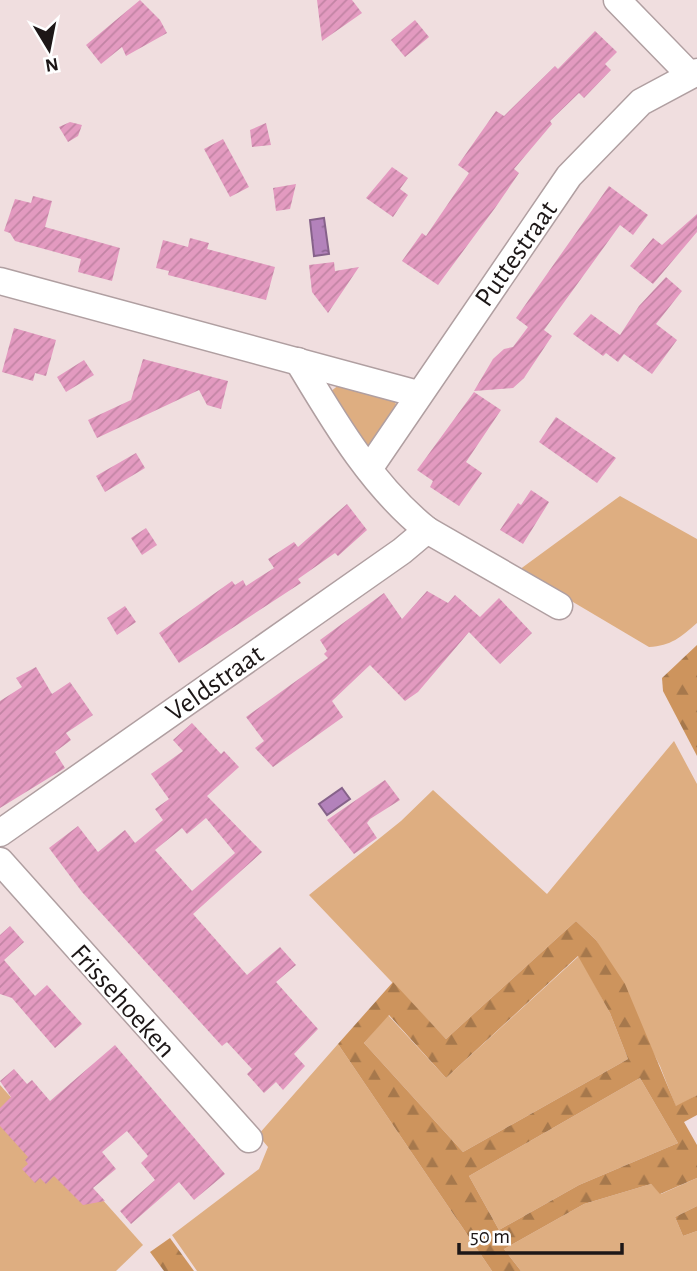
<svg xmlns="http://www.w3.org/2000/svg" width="697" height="1271" font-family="'Alegreya Sans',sans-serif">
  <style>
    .green { fill: #deae81 }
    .forest { fill: url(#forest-firs); fill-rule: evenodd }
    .water { fill: url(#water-ripples); stroke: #86628a; stroke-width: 2 }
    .building { fill: url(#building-hatch); fill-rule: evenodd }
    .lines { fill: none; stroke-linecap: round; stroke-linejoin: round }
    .minor-casing { stroke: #b09fa1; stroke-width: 29 }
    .minor { stroke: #fff; stroke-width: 26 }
    .labels { text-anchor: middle; stroke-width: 5; stroke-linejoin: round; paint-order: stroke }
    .street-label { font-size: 28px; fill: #1d1717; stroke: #fff }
  </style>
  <defs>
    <pattern id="forest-firs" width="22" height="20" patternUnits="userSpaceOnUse" patternTransform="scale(1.75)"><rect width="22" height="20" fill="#cd945d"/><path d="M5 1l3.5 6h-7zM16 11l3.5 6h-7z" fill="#a6784c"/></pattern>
    <pattern id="water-ripples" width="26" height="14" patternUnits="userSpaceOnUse" patternTransform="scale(1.75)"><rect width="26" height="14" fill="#b382bb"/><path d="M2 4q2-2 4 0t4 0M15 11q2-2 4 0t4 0" fill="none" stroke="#916997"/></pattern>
    <pattern id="building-hatch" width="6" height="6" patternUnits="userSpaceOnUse" patternTransform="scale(1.75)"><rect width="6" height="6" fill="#e39ac0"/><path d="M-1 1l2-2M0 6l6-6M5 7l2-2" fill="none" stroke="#c284a4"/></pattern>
  </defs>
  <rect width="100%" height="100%" fill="#f0dedf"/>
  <g class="green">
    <path d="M340,384L395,401L397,409L373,446L366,447L330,392Z"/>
    <path d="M620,496L697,539V623C681,637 671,646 649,647L519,570Z"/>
    <path d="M674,741L697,784V1095L676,1107L660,1066L596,940L576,921L446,1039L309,895L401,821L433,790L547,894Z"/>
    <path d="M579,956L610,1013L628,1059L463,1152L364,1043L388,1015L446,1078Z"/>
    <path d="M338,1044L492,1271H197L172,1235L259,1169L268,1147L258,1135Z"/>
    <path d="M640,1078L678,1143L579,1185L499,1230L469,1176Z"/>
    <path d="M0,1085L143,1245L116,1271H0Z"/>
    <path d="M697,1178V1206L675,1217L683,1236L697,1231V1271H521L504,1249L584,1204L651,1184L661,1194Z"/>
  </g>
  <g class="forest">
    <path d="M697,645V756L663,691L662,678Z"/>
    <path d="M576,921L596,940L625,984L676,1106L697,1095V1115L684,1122L697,1145V1178L660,1194L651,1184L584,1204L504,1249L521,1271H492L338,1044L393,982L446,1039ZM578,956L610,1013L628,1059L463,1152L364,1043L389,1015L446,1078ZM640,1078L678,1143L579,1185L499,1230L469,1176Z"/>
    <path d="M697,1206V1231L683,1236L675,1217Z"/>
    <path d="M170,1238L194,1271H164L150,1252Z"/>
  </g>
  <g class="water">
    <path d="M324,218L329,254L314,256L310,220Z"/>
    <path d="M342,788L350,799L327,815L319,804Z"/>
  </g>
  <g class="building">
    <path d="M140,0L160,20L167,33L126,56L122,47L101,64L86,45Z"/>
    <path d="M317,0H352L362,13L322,41Z"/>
    <path d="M415,20L429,37L405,57L391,40Z"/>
    <path d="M595,31L617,52L605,64L611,70L584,98L579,93L550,121L552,124L514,169L519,173L495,208L438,285L402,261L422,233L426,236L469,173L458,165L496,111L504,116L555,66L558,69Z"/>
    <path d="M70,122L82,125L78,136L68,142L59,127Z"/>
    <path d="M266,123L271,145L252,147L250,130Z"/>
    <path d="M223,139L249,187L230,197L204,149Z"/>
    <path d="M392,167L408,178L400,189L408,195L393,217L366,198Z"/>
    <path d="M296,184L290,209L276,211L273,188Z"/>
    <path d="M609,186L648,215L633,235L620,225L544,330L552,336L524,378L513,388L474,391L493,359L504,349L513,347L528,327L516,318Z"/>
    <path d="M33,196L52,201L45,227L120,248L112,281L78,272L81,259L15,241L10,233L4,231L15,199L31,203Z"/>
    <path d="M697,214V232L653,284L630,266L653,238L662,245Z"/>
    <path d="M190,238L209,243L207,249L275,267L266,300L168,275L169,271L156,268L163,240L188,247Z"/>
    <path d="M334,262L335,271L359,267L328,313L312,292L309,265Z"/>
    <path d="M666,277L682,291L656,324L677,340L652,374L624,354L618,362L606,353L603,356L573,334L591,314L620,335L639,306Z"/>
    <path d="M14,328L56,340L46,376L35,373L33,381L2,372Z"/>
    <path d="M143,359L228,381L221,409L207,405L199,390L97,438L88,420L131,400Z"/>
    <path d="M84,360L94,375L66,392L57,377Z"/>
    <path d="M474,392L501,410L466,462L482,473L459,506L430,487L433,481L417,470Z"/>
    <path d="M556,417L616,458L597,483L539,442Z"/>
    <path d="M136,453L145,468L105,492L96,476Z"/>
    <path d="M531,490L549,502L523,544L500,530L518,503L521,505Z"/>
    <path d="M347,504L367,530L338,556L335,553L298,579L301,583L179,663L159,633L232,581L235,585L243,580L246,586L274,568L268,559L294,542L298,547Z"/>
    <path d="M146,528L157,545L142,555L131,538Z"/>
    <path d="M427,591L448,603L455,595L480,617L499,598L532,633L500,664L469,632L418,692L405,701L370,665L332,701L343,717L273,767L255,748L264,741L246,717L328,658L324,654L327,651L320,640L384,593L402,619Z"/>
    <path d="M125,606L136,622L117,635L107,618Z"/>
    <path d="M36,667L52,694L70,682L93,715L66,733L71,740L55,752L65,768L0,808V701L22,687L16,678Z"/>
    <path d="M192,723L221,754L224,751L239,767L207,796L262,852L193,914L247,975L280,947L296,965L276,982L318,1029L294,1054L305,1066L283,1090L276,1082L264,1093L247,1074L252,1069L227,1042L222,1046L82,892L49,848L78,826L98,852L125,830L135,843L163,820L155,809L169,799L151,774L183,751L173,740ZM206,818L235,853L192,891L155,850L182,828L187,834Z"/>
    <path d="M385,780L400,800L370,819L367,823L377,838L354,854L327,820Z"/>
    <path d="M10,926L24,942L4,960L35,996L47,985L82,1024L55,1048L12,998L0,994V935Z"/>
    <path d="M115,1045L225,1174L194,1200L179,1182L131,1224L120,1211L155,1180L141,1163L148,1156L127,1131L102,1152L116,1169L93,1188L105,1201L83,1205L54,1176L46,1184L40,1178L35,1183L22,1169L28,1164L25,1160L28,1157L0,1126V1108L11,1097L0,1081L14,1069L27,1084L32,1080L50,1101Z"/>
  </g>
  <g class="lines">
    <g class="minor-casing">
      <g id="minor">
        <path d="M617,0L690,75"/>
        <path d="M0,281L418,394"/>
        <path d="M298,361C334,421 371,485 427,530L559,606"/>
        <path d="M369,469L569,176L641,102L697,72"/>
        <path d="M0,833L402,551L427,530"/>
        <path d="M0,861L249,1139"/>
      </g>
    </g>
    <use href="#minor" class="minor"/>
  </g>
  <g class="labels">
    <g class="street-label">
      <text transform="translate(515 253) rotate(-55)" y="10">Puttestraat</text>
      <text transform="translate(214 682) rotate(-35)" y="10">Veldstraat</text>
      <text transform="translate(124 1000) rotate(48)" y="10">Frissehoeken</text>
    </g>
  </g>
  <g transform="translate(49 49) rotate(170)" stroke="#ffffff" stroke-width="5" paint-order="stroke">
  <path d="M0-5L12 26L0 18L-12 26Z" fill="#1d1717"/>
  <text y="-10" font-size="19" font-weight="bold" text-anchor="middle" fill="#1d1717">N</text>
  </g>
  <path d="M459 1243v10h163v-10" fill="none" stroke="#1d1717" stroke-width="3.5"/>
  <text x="470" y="1243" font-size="21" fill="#1d1717" stroke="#ffffff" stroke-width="5" paint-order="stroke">50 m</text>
</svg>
